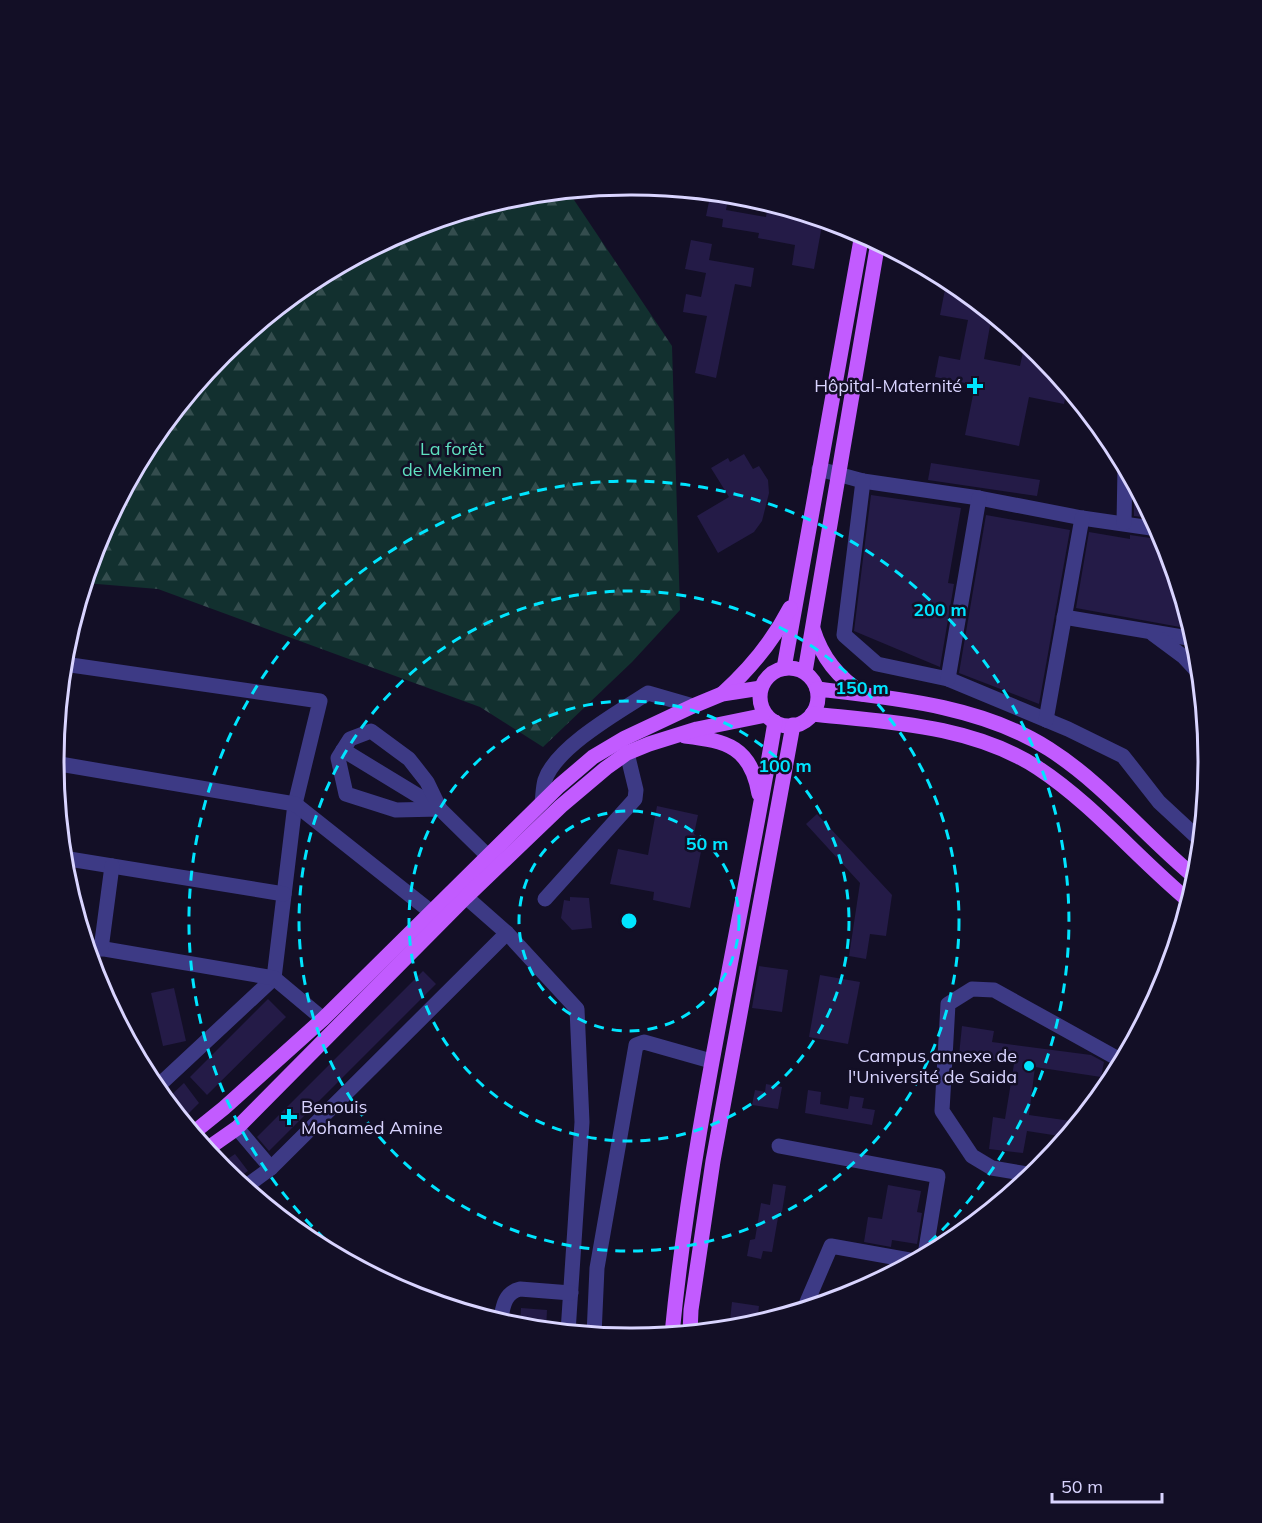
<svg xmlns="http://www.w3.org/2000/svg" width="1262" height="1523" font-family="Mulish,sans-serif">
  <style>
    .forest { fill: url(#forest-firs) }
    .building { fill: #241b47 }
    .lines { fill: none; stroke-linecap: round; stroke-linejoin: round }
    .minor { stroke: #3d3a85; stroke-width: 15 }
    .major { stroke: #c25bff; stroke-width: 15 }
    .ring { fill: none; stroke: #00e5ff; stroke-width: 3; stroke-dasharray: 10 8 }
    .poi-dot { fill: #00e5ff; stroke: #130f26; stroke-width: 2 }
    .labels { text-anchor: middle; stroke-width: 5; stroke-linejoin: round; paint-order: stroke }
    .poi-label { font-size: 18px; fill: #d9d4ff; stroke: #130f26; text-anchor: end }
    .park-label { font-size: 18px; fill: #5fe0c0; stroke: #130f26 }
    .rim { fill: none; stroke: #d9d4ff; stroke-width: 3 }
    .centre { fill: #00e5ff; stroke: #130f26; stroke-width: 3 }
    .ring-label { font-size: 18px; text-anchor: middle; font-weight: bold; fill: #00e5ff; stroke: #130f26; stroke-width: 5; stroke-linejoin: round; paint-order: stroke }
  </style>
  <defs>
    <pattern id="forest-firs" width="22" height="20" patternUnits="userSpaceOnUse" patternTransform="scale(1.5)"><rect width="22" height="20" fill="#12302f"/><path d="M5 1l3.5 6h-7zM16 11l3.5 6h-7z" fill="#344d4e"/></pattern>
  </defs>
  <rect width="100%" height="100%" fill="#130f26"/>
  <path class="forest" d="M568,191L672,346L680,610L632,662L543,747L480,707L158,589L85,583L98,540L151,441L223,353L311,282L411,228L519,196Z"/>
  <g class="building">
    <path d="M711,192L729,194L726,210L766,217L768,203L823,220L814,269L792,265L795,245L758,238L759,233L722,227L723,219L706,216Z"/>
    <path d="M691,240L712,244L709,260L754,268L751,287L735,284L716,378L695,373L707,316L683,312L686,294L701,297L706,273L685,269Z"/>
    <path d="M947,279L992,315L984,359L1020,366L1025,342L1039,354L1050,366L1048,372L1056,374L1061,380L1060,386L1067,388L1064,404L1029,397L1019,446L965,435L975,385L935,377L939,356L960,360L968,320L940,315Z"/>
    <path d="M744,454L753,469L759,466L768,480L769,493L762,521L754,532L718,553L697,516L729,497L711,468L728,458L730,462Z"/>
    <path d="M931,463L1040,480L1037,496L928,480Z"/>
    <path d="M1134,485L1152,518L1134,516Z"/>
    <path d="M871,495L961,508L948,583L954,584L940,667L854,631Z"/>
    <path d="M986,515L1070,530L1039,704L959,673Z"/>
    <path d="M1089,532L1130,539V535L1157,539L1162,538L1191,629L1076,608Z"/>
    <path d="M657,806L698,815L694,834L703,841L690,908L653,900L654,892L610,884L618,849L648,855Z"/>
    <path d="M817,814L892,895L886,936L870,934L866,959L849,956L860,883L806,824Z"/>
    <path d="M570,897L589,898L592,928L572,930L561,918L564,900L570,901Z"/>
    <path d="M759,966L788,970L782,1012L752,1008Z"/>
    <path d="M423,971L436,984L269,1151L257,1137Z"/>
    <path d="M820,975L860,982L848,1044L809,1037Z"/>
    <path d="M174,988L186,1041L163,1046L151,993Z"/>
    <path d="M268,999L286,1017L207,1095L190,1077Z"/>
    <path d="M962,1026L994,1031L992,1042L1091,1055L1104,1062L1101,1077L1035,1067L1029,1115L1078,1122L1066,1137L1027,1131L1023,1153L989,1149L993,1117L1005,1119L1014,1064L959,1055Z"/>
    <path d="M184,1083L199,1103L182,1120L166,1100Z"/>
    <path d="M766,1084L782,1087L778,1109L752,1105L755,1090L765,1092Z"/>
    <path d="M808,1090L821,1092L820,1104L848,1109L850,1096L864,1098L862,1108L875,1110L872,1125L805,1113Z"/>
    <path d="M235,1154L248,1171L235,1180L219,1165Z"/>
    <path d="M773,1184L786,1186L782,1212H779L772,1252L763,1251L761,1259L747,1256L750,1240L755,1239L761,1203L770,1205Z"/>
    <path d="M888,1185L921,1191L917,1212L922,1213L917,1244L892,1240L891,1247L864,1242L868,1217L882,1219Z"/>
    <path d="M732,1302L759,1306L757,1323L729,1329Z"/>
    <path d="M521,1308L547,1310L546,1330L520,1328Z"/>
  </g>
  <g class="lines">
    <g class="minor">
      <path d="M819,469L863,481L979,498L1082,518L1158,529"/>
      <path d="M863,481L844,635L877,664L948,679L1068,729L1123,756L1159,802L1200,840"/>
      <path d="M1124,523L1125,468"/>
      <path d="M1064,617L1194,639"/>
      <path d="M1153,634L1184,657L1199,673"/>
      <path d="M64,664L320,701L295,804L274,978L156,1088"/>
      <path d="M948,679L979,498"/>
      <path d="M60,700L64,664"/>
      <path d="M1046,720L1082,518"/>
      <path d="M343,750L440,809"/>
      <path d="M54,763L295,804L430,911"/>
      <path d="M542,803C543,795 543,787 545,780C556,747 620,711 648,693L693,706"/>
      <path d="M440,809L396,810L346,794L338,758L350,739L371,731L409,759L427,782L440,809L496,864"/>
      <path d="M63,858L284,894"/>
      <path d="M466,897L507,933L577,1009L582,1122L568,1332"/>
      <path d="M545,899L635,799L636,790L627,753"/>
      <path d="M87,946L274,978L323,1019"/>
      <path d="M101,949L112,866"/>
      <path d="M237,1128L271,1168"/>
      <path d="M779,1146L938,1176L925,1255"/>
      <path d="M1033,1175L992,1168L972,1156L942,1111L948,1004L972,989L994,990L1122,1061"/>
      <path d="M245,1187L271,1168L507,933"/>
      <path d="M804,1309L831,1246L915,1261"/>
      <path d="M500,1322C503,1307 504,1293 520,1289L571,1293"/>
      <path d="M594,1335L597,1268L636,1045L644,1042L711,1061"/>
    </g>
    <g class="major">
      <path d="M813,629C822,658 838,677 863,694"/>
      <circle cx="789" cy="697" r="29"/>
      <path d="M784,668L862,234"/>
      <path d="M805,672L878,242"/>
      <path d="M817,689C895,698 982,706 1049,749C1104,784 1146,837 1196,878"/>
      <path d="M722,694C750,669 773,641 790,608"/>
      <path d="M812,714C888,722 972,725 1038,768C1094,805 1137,858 1189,901"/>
      <path d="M685,736C727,741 751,747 759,794"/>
      <path d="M193,1133L224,1108L323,1019L559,786L593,757L625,738L693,706L722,694L761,688"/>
      <path d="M207,1149L237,1128L466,897L561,806L606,768L627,753L649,744L697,729L766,715"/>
      <path d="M690,1333L691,1310L713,1161L793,725"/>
      <path d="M672,1334C692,1128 741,927 775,722"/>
    </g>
  </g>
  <g class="ring">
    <circle cx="629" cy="921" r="110"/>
    <circle cx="629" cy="921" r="220"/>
    <circle cx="629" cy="921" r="330"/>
    <path d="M352 1263A440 440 0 1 1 897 1270"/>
  </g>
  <g class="poi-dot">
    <path d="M972 377h6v6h6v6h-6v6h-6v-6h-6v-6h6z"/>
    <circle cx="1029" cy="1066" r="6"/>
    <path d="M286 1108h6v6h6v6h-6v6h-6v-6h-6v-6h6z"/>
  </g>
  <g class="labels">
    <g class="poi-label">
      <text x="962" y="392">Hôpital-Maternité</text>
      <text x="1017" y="1062">Campus annexe de<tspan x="1017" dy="21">l'Université de Saida</tspan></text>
      <text x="301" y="1113" text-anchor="start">Benouis<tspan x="301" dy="21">Mohamed Amine</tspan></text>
    </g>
    <g class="park-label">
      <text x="452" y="455">La forêt<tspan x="452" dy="21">de Mekimen</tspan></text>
    </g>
  </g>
  <path d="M0 0H1262V1523H0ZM630 195H632A566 566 0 0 1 1198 761V762A566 566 0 0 1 632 1328H630A566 566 0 0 1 64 762V761A566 566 0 0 1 630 195Z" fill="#130f26" fill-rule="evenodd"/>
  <path class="rim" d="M630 195H632A566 566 0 0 1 1198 761V762A566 566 0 0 1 632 1328H630A566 566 0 0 1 64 762V761A566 566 0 0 1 630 195Z"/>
  <circle cx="629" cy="921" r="9" class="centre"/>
  <g class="ring-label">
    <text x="940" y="616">200 m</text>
    <text x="862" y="694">150 m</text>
    <text x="785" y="772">100 m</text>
    <text x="707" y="850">50 m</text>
  </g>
  <path d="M1052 1493v9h110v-9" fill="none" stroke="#d9d4ff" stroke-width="3"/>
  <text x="1061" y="1493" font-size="18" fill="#d9d4ff" stroke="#130f26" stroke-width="4.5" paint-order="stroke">50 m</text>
</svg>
